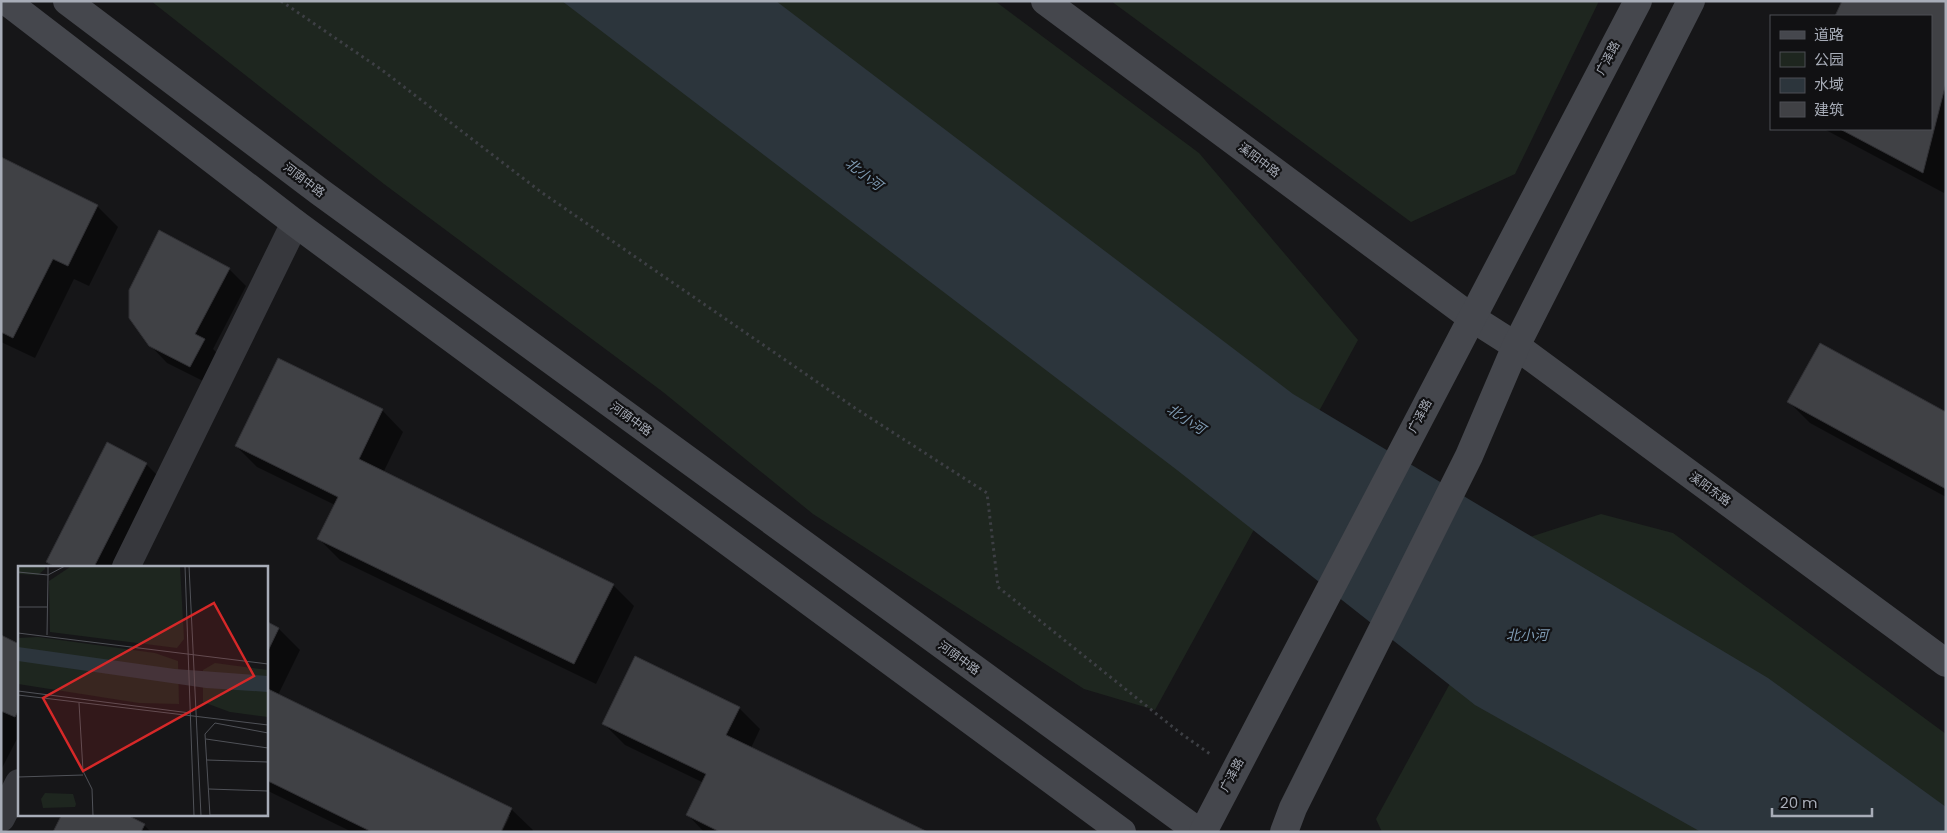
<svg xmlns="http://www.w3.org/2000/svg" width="1947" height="833" font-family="Poppins,'Noto Sans SC',sans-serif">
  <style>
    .green { fill: #1e261f }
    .water { fill: #2c353c }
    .shadow { fill: #0007 }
    .building { fill: #404145; stroke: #303034 }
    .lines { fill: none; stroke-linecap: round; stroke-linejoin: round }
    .path { stroke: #3d3f44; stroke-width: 3; stroke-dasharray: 2.5 4; stroke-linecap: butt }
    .street { stroke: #37383d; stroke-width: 28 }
    .secondary { stroke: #45474d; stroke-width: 28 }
    .labels { text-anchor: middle; stroke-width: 4.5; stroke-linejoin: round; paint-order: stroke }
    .street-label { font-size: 12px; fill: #a8adb8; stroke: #111113 }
    .water-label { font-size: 14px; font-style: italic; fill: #7f9bb3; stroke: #111113 }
    .inset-road { fill: none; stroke: #505258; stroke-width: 1 }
    .view { fill: #d62828; fill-opacity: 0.15; stroke: #d62828; stroke-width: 2.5 }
    .inset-edge { fill: none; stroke: #a8adb8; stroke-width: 2.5 }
  </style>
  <rect width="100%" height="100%" fill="#161618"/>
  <g class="green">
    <path d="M151,1H995L1199,153L1358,340L1155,710L1084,689L813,514L663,392L384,184Z"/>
    <path d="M1111,1H1599L1515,174L1411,222Z"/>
    <path d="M1601,514L1673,533L1946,734V832H1382L1376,819L1530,537Z"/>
  </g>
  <path class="water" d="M562,1H776L1293,394L1768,678L1946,807V832H1701L1475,705L1177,470Z"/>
  <g class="shadow">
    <path d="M1844,1H1946V186L1944,193L1824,129H1931V16H1836Z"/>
    <path d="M1,158L97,206L118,227L89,286L74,279L35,358L1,342Z"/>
    <path d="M229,269L246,286L213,349L221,357L207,383L167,363L150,345Z"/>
    <path d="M1789,402L1946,413V497L1810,423Z"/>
    <path d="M382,410L403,432L383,473L613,585L634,606L596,684L340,560L319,539L335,505L257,467L236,446Z"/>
    <path d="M146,464L163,481L119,567H52L47,562Z"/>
    <path d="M266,623L279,629L300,650L278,695L511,809L533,830L532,832H502L510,816H507L499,832H352L266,790Z"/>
    <path d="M1,636L19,645V735L1,770Z"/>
    <path d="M739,708L760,729L751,748L925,832H704L688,815L704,783L625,745L604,724Z"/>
    <path d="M122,814L144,825L151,832H54Z"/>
  </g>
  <g class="building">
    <path d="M1842,1H1946V83L1923,173L1840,129H1931V16H1835Z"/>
    <path d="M1,157L98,205L68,266L53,259L13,338L1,332Z"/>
    <path d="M159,230L230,268L195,334L205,339L190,367L149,346L129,318V290Z"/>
    <path d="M1820,343L1946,412V489L1787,402Z"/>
    <path d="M278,358L383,409L359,459L614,584L574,664L317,539L338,497L235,446Z"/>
    <path d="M107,442L147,463L94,567H55L46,562Z"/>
    <path d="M266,621L279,628L266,655Z"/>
    <path d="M1,635L19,644V709L15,717L1,711Z"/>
    <path d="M635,656L740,707L726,735L928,832H720L686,815L706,774L602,724Z"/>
    <path d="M266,688L512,808L501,832H372L266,780Z"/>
    <path d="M62,814H125L145,824L141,832H53Z"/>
  </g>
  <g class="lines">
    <path class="path" d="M281,1L382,70L541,192L855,408L987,493L998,587L1179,732L1210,754"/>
    <g class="street">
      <path d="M126,567L295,223"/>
      <path d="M1,818L19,783"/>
    </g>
    <g class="secondary">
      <path d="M6,1L295,223L1122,832"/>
      <path d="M67,1L320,192L1199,832"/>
      <path d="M1045,1L1472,318L1516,346L1946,663"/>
      <path d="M1203,832L1638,1"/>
      <path d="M1284,832L1293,808L1469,456L1516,346L1691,1"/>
    </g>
  </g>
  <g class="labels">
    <g class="street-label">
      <text transform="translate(1608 58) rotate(-62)" y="4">广泽路</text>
      <text transform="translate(1259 160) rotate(37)" y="4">溪阳中路</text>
      <text transform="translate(304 180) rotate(37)" y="4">河荫中路</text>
      <text transform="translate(1420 416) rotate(-62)" y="4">广泽路</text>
      <text transform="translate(631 419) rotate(36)" y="4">河荫中路</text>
      <text transform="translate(1710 489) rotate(36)" y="4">溪阳东路</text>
      <text transform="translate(959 658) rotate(36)" y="4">河荫中路</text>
      <text transform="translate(1232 775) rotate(-62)" y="4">广泽路</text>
    </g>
    <g class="water-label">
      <text transform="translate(864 174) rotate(38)" y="5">北小河</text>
      <text transform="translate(1186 419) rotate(33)" y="5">北小河</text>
      <text x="1527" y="640">北小河</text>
    </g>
  </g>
  <g transform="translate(18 566)">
    <rect width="250" height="250" fill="#161618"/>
    <path d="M0,0H27V3L20,9L0,8ZM162,0L166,73L159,82L32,66L31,15L52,1ZM20,71L137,87L160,95L161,138L121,137L0,118V72ZM197,97L250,104V151L212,146L185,136V104ZM27,227L55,228L58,238L57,241L25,242L23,233Z" fill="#1e261f"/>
    <path d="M0,81L157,103L250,110V126L188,122L0,95Z" fill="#2c353c"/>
    <path class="inset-road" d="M167,0L176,250M171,0L183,250M0,6L30,9V0M0,41H29M0,67L250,98M29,69L30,9L47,0M0,125L172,147M0,129L250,159M61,137L65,205L74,223L75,250M188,173L250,182M189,194L250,196M0,211L65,209M191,223L250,225M192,249H250M192,250L187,168L197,157L250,167"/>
    <path class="view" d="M196,37L236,110L65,205L25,132Z"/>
    <rect width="250" height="250" class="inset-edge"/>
  </g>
  <rect width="1947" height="833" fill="none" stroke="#a8adb8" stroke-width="5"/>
  <rect x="1770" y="15" width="162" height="115" fill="#111113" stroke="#4d4f55"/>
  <rect x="1780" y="31" width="25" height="8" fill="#45474d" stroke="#4d4f55"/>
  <text x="1814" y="40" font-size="15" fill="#a8adb8">道路</text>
  <rect x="1780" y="52" width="25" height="15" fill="#1e261f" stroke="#4d4f55"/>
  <text x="1814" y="65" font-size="15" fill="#a8adb8">公园</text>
  <rect x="1780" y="78" width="25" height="15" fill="#2c353c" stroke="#4d4f55"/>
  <text x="1814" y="90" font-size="15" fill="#a8adb8">水域</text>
  <rect x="1780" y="102" width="25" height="15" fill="#404145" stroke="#4d4f55"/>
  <text x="1814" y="115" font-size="15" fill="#a8adb8">建筑</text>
  <path d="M1772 808v8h100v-8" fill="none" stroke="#a8adb8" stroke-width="2.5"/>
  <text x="1780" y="808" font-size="15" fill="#a8adb8" stroke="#111113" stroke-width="4" paint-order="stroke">20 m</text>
</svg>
